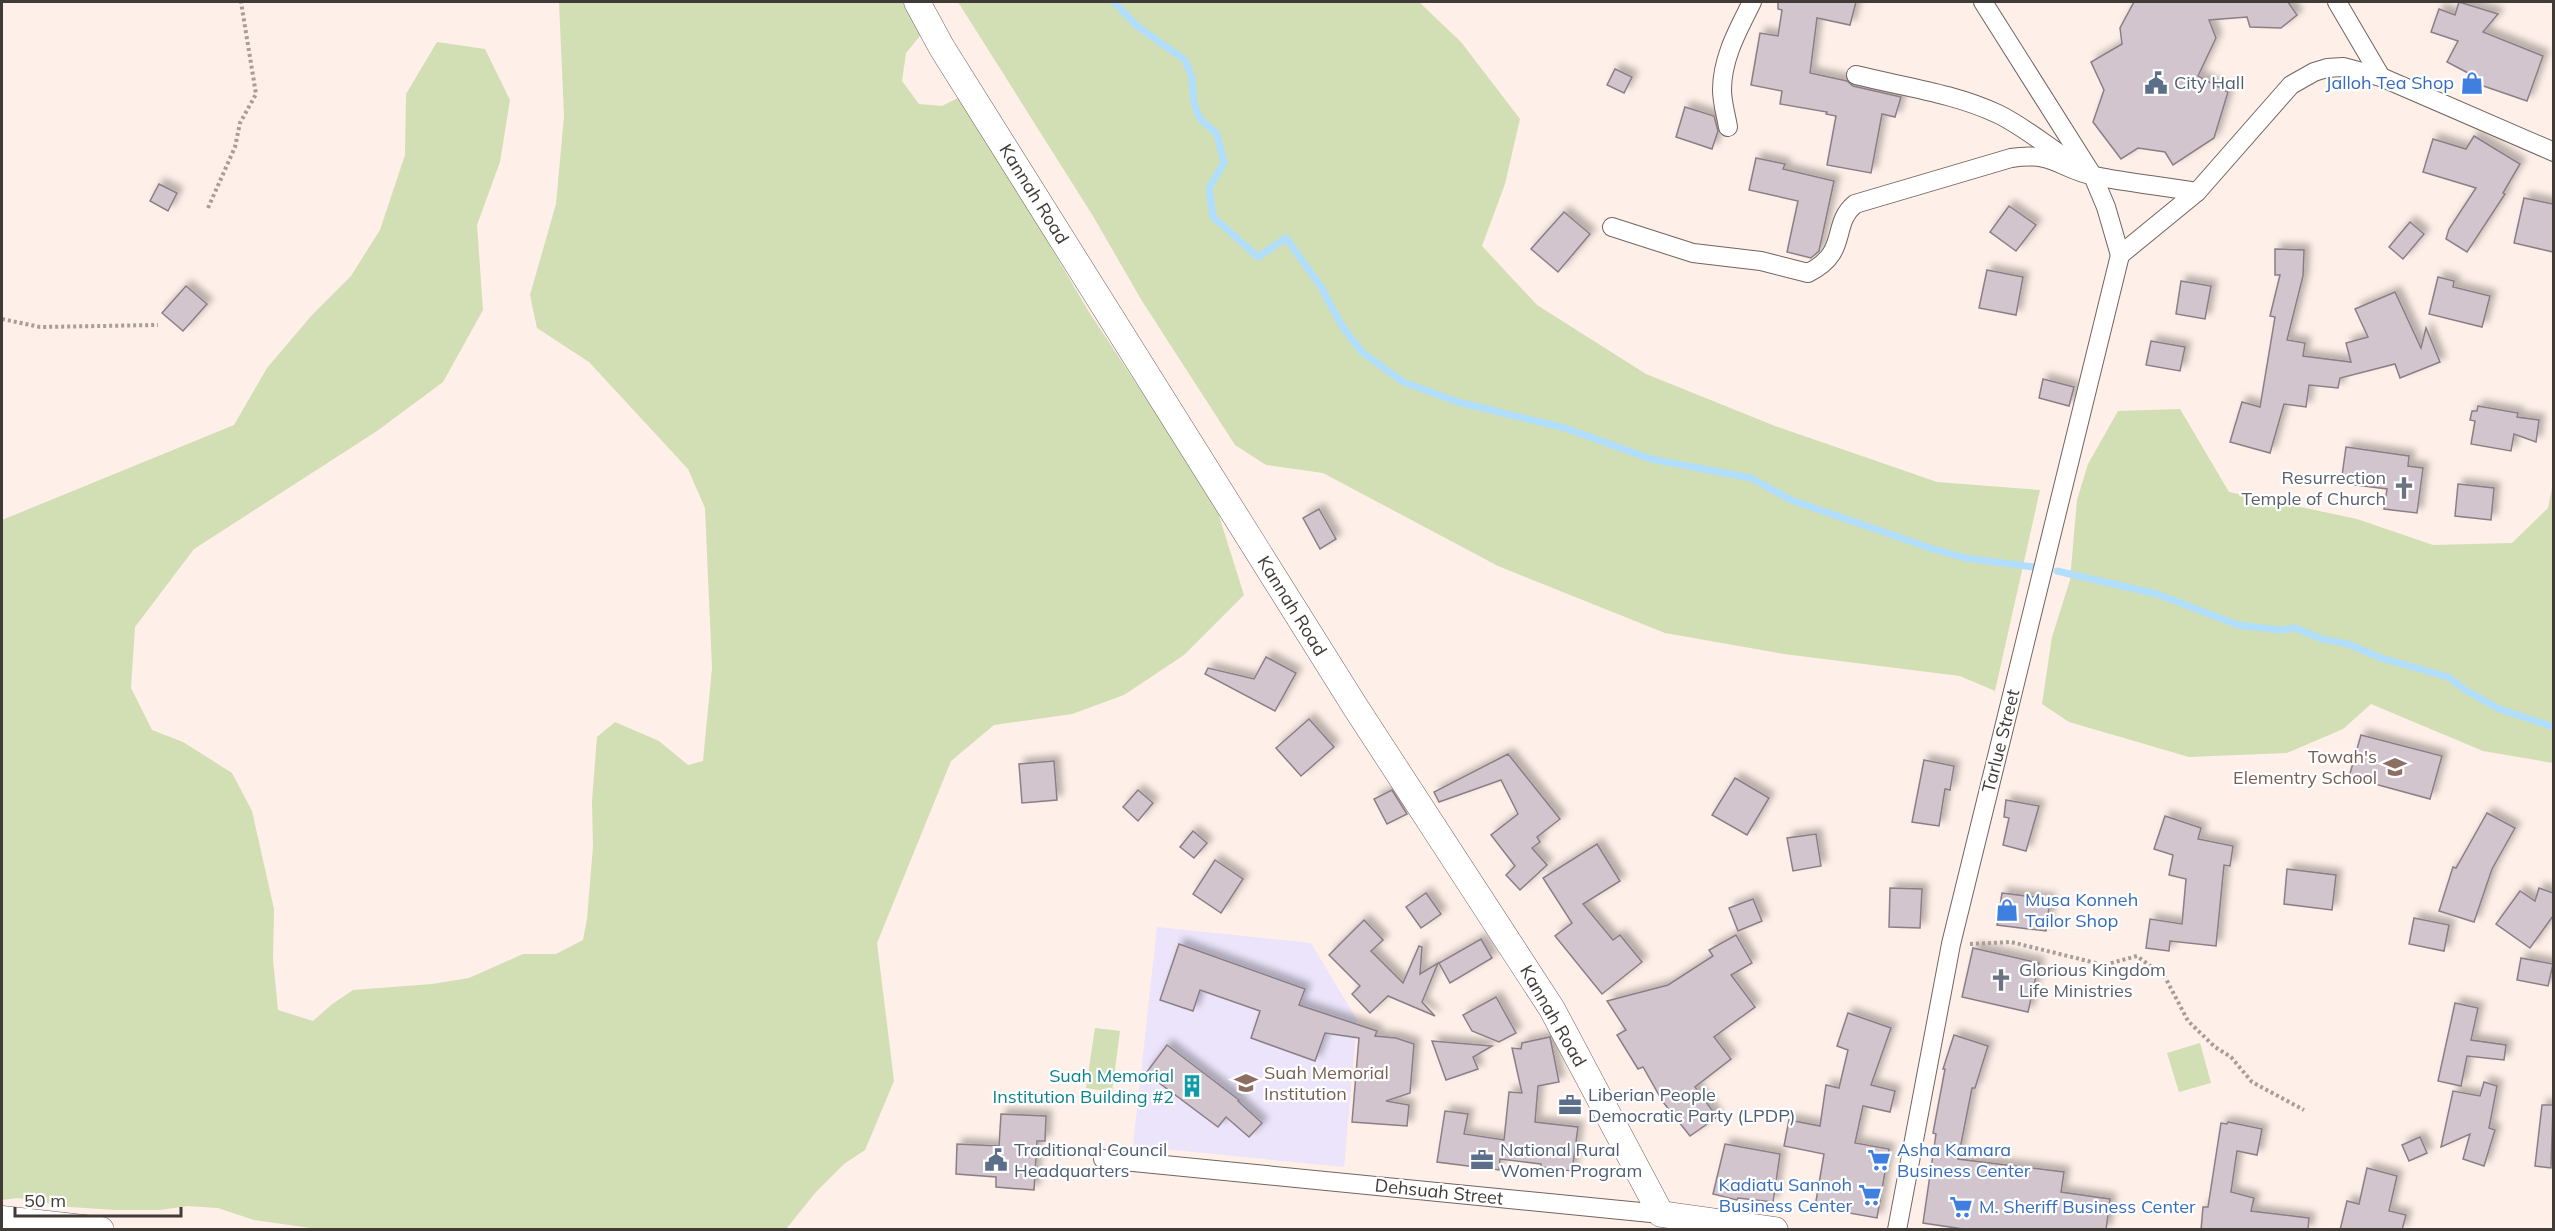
<svg xmlns="http://www.w3.org/2000/svg" width="2555" height="1231" font-family="Mulish,sans-serif">
  <style>
    .education { fill: #ebe4fa }
    .green { fill: #d2deb3 }
    .lines { fill: none; stroke-linecap: round; stroke-linejoin: round }
    .stream { stroke: #b2defd; stroke-width: 7 }
    .building { fill: #d2c5ce; stroke: #8b7f87; stroke-width: 1.5; filter: url(#shadow) }
    .street-casing { stroke: #71645f; stroke-width: 20 }
    .secondary-casing { stroke: #71645f; stroke-width: 27 }
    .path { stroke: #a89d98; stroke-width: 4; stroke-dasharray: 3 3; stroke-linecap: butt }
    .street { stroke: #fff; stroke-width: 18 }
    .secondary { stroke: #fff; stroke-width: 26 }
    .labels { text-anchor: middle; stroke-width: 4.5; stroke-linejoin: round; paint-order: stroke }
    .service-label { font-size: 18px; fill: #4e5e75; stroke: #fff; text-anchor: start }
    .shop-label { font-size: 18px; fill: #366cbe; stroke: #fff; text-anchor: start }
    .street-label { font-size: 18px; fill: #413b38; stroke: #fff }
    .worship-label { font-size: 18px; fill: #5b616d; stroke: #fff; text-anchor: end }
    .education-label { font-size: 18px; fill: #785e54; stroke: #fff; text-anchor: end }
    .culture-label { font-size: 18px; fill: #0d838f; stroke: #fff; text-anchor: end }
  </style>
  <defs>
    <filter id="shadow"><feDropShadow dx="5.5" dy="-5.5" stdDeviation="3" flood-color="#0004"/></filter>
  </defs>
  <rect width="100%" height="100%" fill="#feefe8"/>
  <path class="education" d="M1157,927L1311,943L1357,1020L1344,1167L1133,1146Z"/>
  <g class="green">
    <path d="M559,2H907L924,31L906,53L902,81L919,104L942,106L962,96L1089,312L1215,503L1244,595L1184,655L1124,695L1072,714L994,725L951,761L877,943L894,1081L865,1150L844,1164L816,1192L786,1229L325,1230L254,1220L218,1208L187,1206L161,1210H115L70,1207L18,1198L2,1200V520L234,425L267,368L312,315L351,276L380,230L405,155L406,94L437,42L485,49L510,100L500,162L477,225L483,310L443,382L377,431L194,549L135,627L131,688L152,730L183,742L232,773L252,811L274,909L273,960L278,1010L313,1021L331,1005L353,990L432,984L469,978L523,954H556L583,940L587,919L593,847L592,801L597,737L615,722L659,741L688,765L703,761L712,668L705,508L688,469L589,362L537,328L530,295L556,204L564,116Z"/>
    <path d="M958,2H1419L1461,42L1520,119L1505,184L1482,246L1537,305L1646,374L1775,426L1937,482L2040,490L1995,691L1960,676L1784,654L1665,633L1498,566L1323,473L1266,465L1235,445L1142,301L1093,216Z"/>
    <path d="M2180,409L2229,492L2357,519L2433,545L2512,543L2548,508L2553,483V763L2483,751L2371,704L2343,729L2287,753L2189,757L2069,722L2042,704L2052,637L2070,580L2077,500L2088,464L2118,411Z"/>
    <path d="M1095,1028L1120,1031L1112,1092L1086,1088Z"/>
    <path d="M2200,1043L2211,1083L2179,1092L2167,1053Z"/>
  </g>
  <g class="lines">
    <g class="stream">
      <path d="M1114,2L1137,26L1185,60L1192,78L1194,104L1200,119L1217,134L1224,163L1209,188L1213,217L1258,257L1286,238L1321,287L1342,326L1362,352L1403,382L1458,402L1565,428L1651,459L1751,478L1791,500L1933,549L1965,558L2034,567"/>
      <path d="M2057,571L2157,594L2238,625L2280,630L2295,628L2322,639L2348,644L2381,658L2448,677L2467,691L2499,709L2554,727"/>
    </g>
  </g>
  <g class="building">
    <path d="M1778,2H1856L1850,25L1817,18L1810,73L1847,81L1853,86L1901,97L1895,117L1882,114L1871,173L1827,165L1836,116L1826,114L1827,112L1780,104L1782,91L1751,85L1760,33L1778,36L1782,10L1778,9Z"/>
    <path d="M2134,2H2288L2297,15L2281,28L2250,27L2247,17L2209,20L2216,38L2198,76L2228,92L2214,138L2173,165L2165,152L2138,148L2121,159L2093,122L2104,90L2091,62L2122,44L2120,28Z"/>
    <path d="M2459,2L2498,14L2483,32L2543,56L2527,101L2466,80L2468,73L2447,62L2458,41L2431,32L2439,9L2455,15Z"/>
    <path d="M1615,69L1632,77L1624,93L1607,85Z"/>
    <path d="M1685,107L1714,116L1718,131L1712,149L1676,137Z"/>
    <path d="M2474,136L2520,164L2503,193L2505,194L2467,252L2446,239L2449,229L2476,188L2423,172L2433,139L2466,149Z"/>
    <path d="M1756,158L1785,164L1783,169L1834,181L1819,251L1811,258L1787,252L1798,201L1749,190Z"/>
    <path d="M159,184L177,193L168,211L150,201Z"/>
    <path d="M2524,198L2553,204V252L2514,243Z"/>
    <path d="M2009,206L2036,225L2016,251L1990,232Z"/>
    <path d="M1564,212L1590,234L1558,272L1531,249Z"/>
    <path d="M2410,222L2424,234L2403,259L2389,247Z"/>
    <path d="M2275,249L2304,250L2303,276L2287,340L2305,343L2303,356L2351,362L2346,343L2368,337L2355,309L2395,292L2421,348L2426,328L2440,362L2400,378L2395,364L2340,378L2338,388L2309,385L2306,407L2284,404L2270,453L2230,442L2242,402L2260,407L2275,317L2270,316L2280,275H2275Z"/>
    <path d="M1987,270L2023,277L2016,315L1979,308Z"/>
    <path d="M2438,277L2454,281L2453,287L2490,296L2482,327L2429,314Z"/>
    <path d="M2181,281L2211,286L2205,319L2176,314Z"/>
    <path d="M186,286L207,304L183,331L162,313Z"/>
    <path d="M2151,341L2185,347L2180,371L2146,365Z"/>
    <path d="M2043,379L2074,387L2069,406L2039,398Z"/>
    <path d="M2478,406L2518,413L2517,417L2539,420L2536,442L2514,434L2511,451L2471,444L2475,421L2470,420L2472,411H2477Z"/>
    <path d="M2346,447L2409,456L2408,466L2423,468L2417,513L2384,509L2387,489L2341,483Z"/>
    <path d="M2458,484L2494,488L2491,520L2455,516Z"/>
    <path d="M1319,509L1336,539L1320,549L1303,518Z"/>
    <path d="M1266,657L1296,673L1275,711L1205,674L1208,668L1254,679Z"/>
    <path d="M1309,719L1334,747L1301,776L1276,748Z"/>
    <path d="M2361,735L2442,756L2430,799L2349,777Z"/>
    <path d="M1508,754L1560,819L1537,837L1540,842L1532,848L1547,865L1520,890L1506,875L1515,866L1491,835L1518,814L1501,780L1439,802L1434,792Z"/>
    <path d="M1924,760L1954,766L1950,790L1945,789L1939,826L1912,822Z"/>
    <path d="M1054,761L1057,800L1022,803L1019,764Z"/>
    <path d="M1735,778L1769,798L1747,835L1712,815Z"/>
    <path d="M1138,790L1153,803L1138,821L1123,807Z"/>
    <path d="M1392,790L1407,814L1387,824L1374,799Z"/>
    <path d="M2006,800L2039,806L2026,851L2003,845L2009,818L2004,817Z"/>
    <path d="M2487,813L2515,828L2492,869L2474,922L2439,911L2453,867L2456,868Z"/>
    <path d="M2165,816L2201,828L2198,839L2233,846L2230,866L2224,865L2216,946L2170,941L2169,951L2146,948L2150,919L2182,924L2186,879L2169,875L2173,855L2154,849Z"/>
    <path d="M1193,831L1207,843L1194,858L1180,847Z"/>
    <path d="M1816,834L1821,866L1793,871L1787,838Z"/>
    <path d="M1597,844L1620,881L1583,904L1613,940L1620,935L1642,962L1602,994L1555,936L1572,923L1543,878Z"/>
    <path d="M1215,860L1243,879L1221,913L1193,894Z"/>
    <path d="M2287,869L2336,875L2332,910L2284,904Z"/>
    <path d="M1890,888L1922,889L1920,928L1889,927Z"/>
    <path d="M2539,888L2553,893V916L2530,948L2496,924L2520,891L2535,901Z"/>
    <path d="M1426,893L1441,914L1421,928L1406,907Z"/>
    <path d="M2002,893L2050,899L2046,931L1997,925Z"/>
    <path d="M1753,899L1762,921L1738,931L1729,908Z"/>
    <path d="M2414,918L2449,925L2444,951L2409,944Z"/>
    <path d="M1364,920L1383,940L1371,951L1403,983L1419,946L1422,947L1420,974L1438,963L1422,1002L1435,1016L1388,996L1370,1013L1352,994L1360,986L1329,955Z"/>
    <path d="M1736,935L1752,963L1731,975L1755,1007L1714,1037L1731,1059L1695,1087L1717,1117L1690,1136L1663,1102L1643,1067L1638,1069L1617,1035L1626,1030L1607,1001L1668,985L1713,956L1709,950Z"/>
    <path d="M1481,939L1492,958L1450,983L1439,963Z"/>
    <path d="M1179,944L1305,989L1299,1005L1377,1031L1375,1036L1396,1038L1414,1044L1410,1093L1386,1101L1409,1105L1407,1126L1352,1122L1359,1038L1325,1033L1315,1061L1251,1038L1260,1011L1200,990L1193,1011L1160,1000Z"/>
    <path d="M1973,948L2039,963L2028,1012L1962,997Z"/>
    <path d="M2521,958L2553,964L2548,986L2517,980Z"/>
    <path d="M1496,997L1516,1033L1499,1042L1472,1031L1463,1015Z"/>
    <path d="M2455,1003L2478,1008L2471,1040L2506,1045L2504,1060L2467,1056L2461,1086L2438,1081Z"/>
    <path d="M1848,1013L1891,1028L1871,1085L1895,1091L1890,1112L1863,1106L1855,1143L1889,1149L1877,1218L1815,1207L1824,1154L1784,1146L1789,1120L1820,1126L1826,1085L1839,1088L1848,1050L1837,1046Z"/>
    <path d="M1954,1035L1988,1046L1975,1088H1972L1958,1159L2064,1172L2061,1192L2110,1199L2106,1230H1970L1923,1223L1936,1134L1933,1133L1945,1069H1943Z"/>
    <path d="M1550,1037L1559,1082L1538,1086L1535,1122L1578,1127L1572,1171L1541,1167V1164L1500,1159L1499,1170L1437,1162L1445,1111L1468,1114L1464,1134L1504,1140L1509,1092L1522,1093L1512,1048L1521,1049L1522,1043Z"/>
    <path d="M1432,1041L1492,1046L1473,1057L1478,1069L1446,1080Z"/>
    <path d="M1167,1045L1239,1100L1238,1101L1262,1123L1249,1137L1226,1117L1218,1127L1146,1073Z"/>
    <path d="M2484,1082L2497,1086L2489,1128L2495,1130L2484,1166L2463,1159L2470,1134L2441,1147L2453,1091L2480,1096Z"/>
    <path d="M2542,1105H2553L2551,1168L2535,1166Z"/>
    <path d="M1001,1114L1046,1116L1045,1141H1037L1034,1190L996,1187V1177L956,1174L957,1144L999,1146Z"/>
    <path d="M2228,1122L2262,1129L2257,1155L2237,1151L2231,1192L2254,1198L2251,1211L2309,1218L2308,1230H2201L2203,1207H2208L2221,1123L2227,1124Z"/>
    <path d="M2420,1137L2427,1153L2409,1161L2402,1145Z"/>
    <path d="M1725,1144L1780,1154L1773,1202L1738,1198L1737,1200L1713,1194Z"/>
    <path d="M2367,1168L2397,1176L2389,1211L2406,1215L2402,1230H2340L2347,1201L2359,1204Z"/>
  </g>
  <g class="lines">
    <g class="street-casing">
      <g id="street">
        <path d="M1983,2L2093,176L2106,207L2120,255"/>
        <path d="M2337,2L2381,77"/>
        <path d="M1856,75C1904,87 1953,93 1998,114C2021,125 2043,143 2064,157"/>
        <path d="M1728,127C1726,115 1722,102 1722,90C1722,58 1738,30 1752,2"/>
        <path d="M1612,227L1693,253L1761,261L1808,273C1850,252 1830,225 1855,204L2011,158C2055,151 2059,169 2095,176C2129,183 2163,186 2197,192"/>
        <path d="M2120,255L2197,192L2291,85L2314,72L2327,68L2343,67L2381,77L2554,152"/>
        <path d="M1103,1159L1661,1214"/>
        <path d="M1897,1230L1951,944L2120,255"/>
      </g>
    </g>
    <g class="secondary-casing">
      <g id="secondary">
        <path d="M917,2L942,48L1356,708L1552,1009L1661,1214L1775,1230"/>
        <path d="M2,1219L101,1230"/>
      </g>
    </g>
    <g class="path">
      <path d="M208,208L235,147L240,123L256,94L241,2"/>
      <path d="M2,319L40,327L158,325"/>
      <path d="M1970,944L2011,942L2104,965L2137,956L2165,977L2188,1021L2215,1047L2231,1057L2252,1082L2304,1110"/>
    </g>
    <use href="#street" class="street"/>
    <use href="#secondary" class="secondary"/>
  </g>
  <defs>
    <g id="civic-bare" transform="scale(1.8)"><path d="M-.6-6.5H3V-4.5H.6V-3L4-1V1h2V6H-6V1h2V-1L-.6-3ZM-1.2 2.5V6h2.4V2.5Z" fill="#5c6f8a" stroke="#fff" stroke-width="2.5" paint-order="stroke"/></g>
    <g id="shop-bare" transform="scale(1.8)"><path d="M-5-2.5h2.3a2.7 3.5 0 0 1 5.4 0H5L5.5 6h-11ZM-1.5-2.5h3a1.5 2.3 0 0 0-3 0Z" fill="#3f7fe0" stroke="#fff" stroke-width="2.5" paint-order="stroke"/></g>
    <g id="church-bare" transform="scale(1.8)"><path d="M-1.2-6h2.4v3.5h3.3v2.4h-3.3V6h-2.4V-.1h-3.3v-2.4h3.3Z" fill="#6b7280" stroke="#fff" stroke-width="2.5" paint-order="stroke"/></g>
    <g id="school-bare" transform="scale(1.8)"><path d="M0-5L7-2L0 1L-7-2ZM-4 1L0 2.5L4 1V4Q0 6-4 4Z" fill="#8d6e63" stroke="#fff" stroke-width="2.5" paint-order="stroke"/></g>
    <g id="building-bare" transform="scale(1.8)"><path d="M-4-6H4V6H1V3H-1V6H-4ZM-2.5-4.3h1.7v1.8h-1.7ZM.8-4.3h1.7v1.8H.8ZM-2.5-1h1.7V.8h-1.7ZM.8-1h1.7V.8H.8Z" fill="#0f9aa8" stroke="#fff" stroke-width="2.5" paint-order="stroke"/></g>
    <g id="office-bare" transform="scale(1.8)"><path d="M-6-3h4V-5.5h4V-3h4V5H-6ZM-1-4.5V-3h2v-1.5ZM-6 0V1H6V0Z" fill="#5c6f8a" stroke="#fff" stroke-width="2.5" paint-order="stroke"/></g>
    <g id="supermarket-bare" transform="scale(1.8)"><path d="M-6-5.5h2.5l.6 2H6L4.5 2H-2.5L-4.4-4H-6ZM-1.5 3.2a1.3 1.3 0 1 0 .1 0ZM3 3.2a1.3 1.3 0 1 0 .1 0Z" fill="#3f7fe0" stroke="#fff" stroke-width="2.5" paint-order="stroke"/></g>
  </defs>
  <g fill-rule="evenodd">
    <use href="#civic-bare" x="2156" y="83"/>
    <use href="#shop-bare" x="2472" y="83"/>
    <use href="#church-bare" x="2404" y="488"/>
    <use href="#school-bare" x="2395" y="767"/>
    <use href="#shop-bare" x="2007" y="910"/>
    <use href="#church-bare" x="2001" y="980"/>
    <use href="#school-bare" x="1246" y="1083"/>
    <use href="#building-bare" x="1192" y="1086"/>
    <use href="#office-bare" x="1570" y="1105"/>
    <use href="#civic-bare" x="996" y="1160"/>
    <use href="#office-bare" x="1482" y="1160"/>
    <use href="#supermarket-bare" x="1879" y="1160"/>
    <use href="#supermarket-bare" x="1870" y="1195"/>
    <use href="#supermarket-bare" x="1961" y="1207"/>
  </g>
  <g class="labels">
    <g class="service-label">
      <text x="2174" y="89">City Hall</text>
      <text x="1588" y="1101">Liberian People<tspan x="1588" dy="21">Democratic Party (LPDP)</tspan></text>
      <text x="1014" y="1156">Traditional Council<tspan x="1014" dy="21">Headquarters</tspan></text>
      <text x="1500" y="1156">National Rural<tspan x="1500" dy="21">Women Program</tspan></text>
    </g>
    <g class="shop-label">
      <text x="2454" y="89" text-anchor="end">Jalloh Tea Shop</text>
      <text x="2025" y="906">Musa Konneh<tspan x="2025" dy="21">Tailor Shop</tspan></text>
      <text x="1897" y="1156">Asha Kamara<tspan x="1897" dy="21">Business Center</tspan></text>
      <text x="1852" y="1191" text-anchor="end">Kadiatu Sannoh<tspan x="1852" dy="21">Business Center</tspan></text>
      <text x="1979" y="1213">M. Sheriff Business Center</text>
    </g>
    <g class="street-label">
      <text transform="translate(1034 194) rotate(58)" y="6">Kannah Road</text>
      <text transform="translate(1292 606) rotate(58)" y="6">Kannah Road</text>
      <text transform="translate(2001 741) rotate(-76)" y="6">Tarlue Street</text>
      <text transform="translate(1553 1016) rotate(60)" y="6">Kannah Road</text>
      <text transform="translate(1439 1192) rotate(6)" y="6">Dehsuah Street</text>
    </g>
    <g class="worship-label">
      <text x="2386" y="484">Resurrection<tspan x="2386" dy="21">Temple of Church</tspan></text>
      <text x="2019" y="976" text-anchor="start">Glorious Kingdom<tspan x="2019" dy="21">Life Ministries</tspan></text>
    </g>
    <g class="education-label">
      <text x="2377" y="763">Towah's<tspan x="2377" dy="21">Elementry School</tspan></text>
      <text x="1264" y="1079" text-anchor="start">Suah Memorial<tspan x="1264" dy="21">Institution</tspan></text>
    </g>
    <g class="culture-label">
      <text x="1174" y="1082">Suah Memorial<tspan x="1174" dy="21">Institution Building #2</tspan></text>
    </g>
  </g>
  <rect width="2555" height="1231" fill="none" stroke="#413b38" stroke-width="6"/>
  <path d="M15 1207v9h166v-9" fill="none" stroke="#413b38" stroke-width="3"/>
  <text x="24" y="1207" font-size="18" fill="#413b38" stroke="#ffffff" stroke-width="4.5" paint-order="stroke">50 m</text>
</svg>
